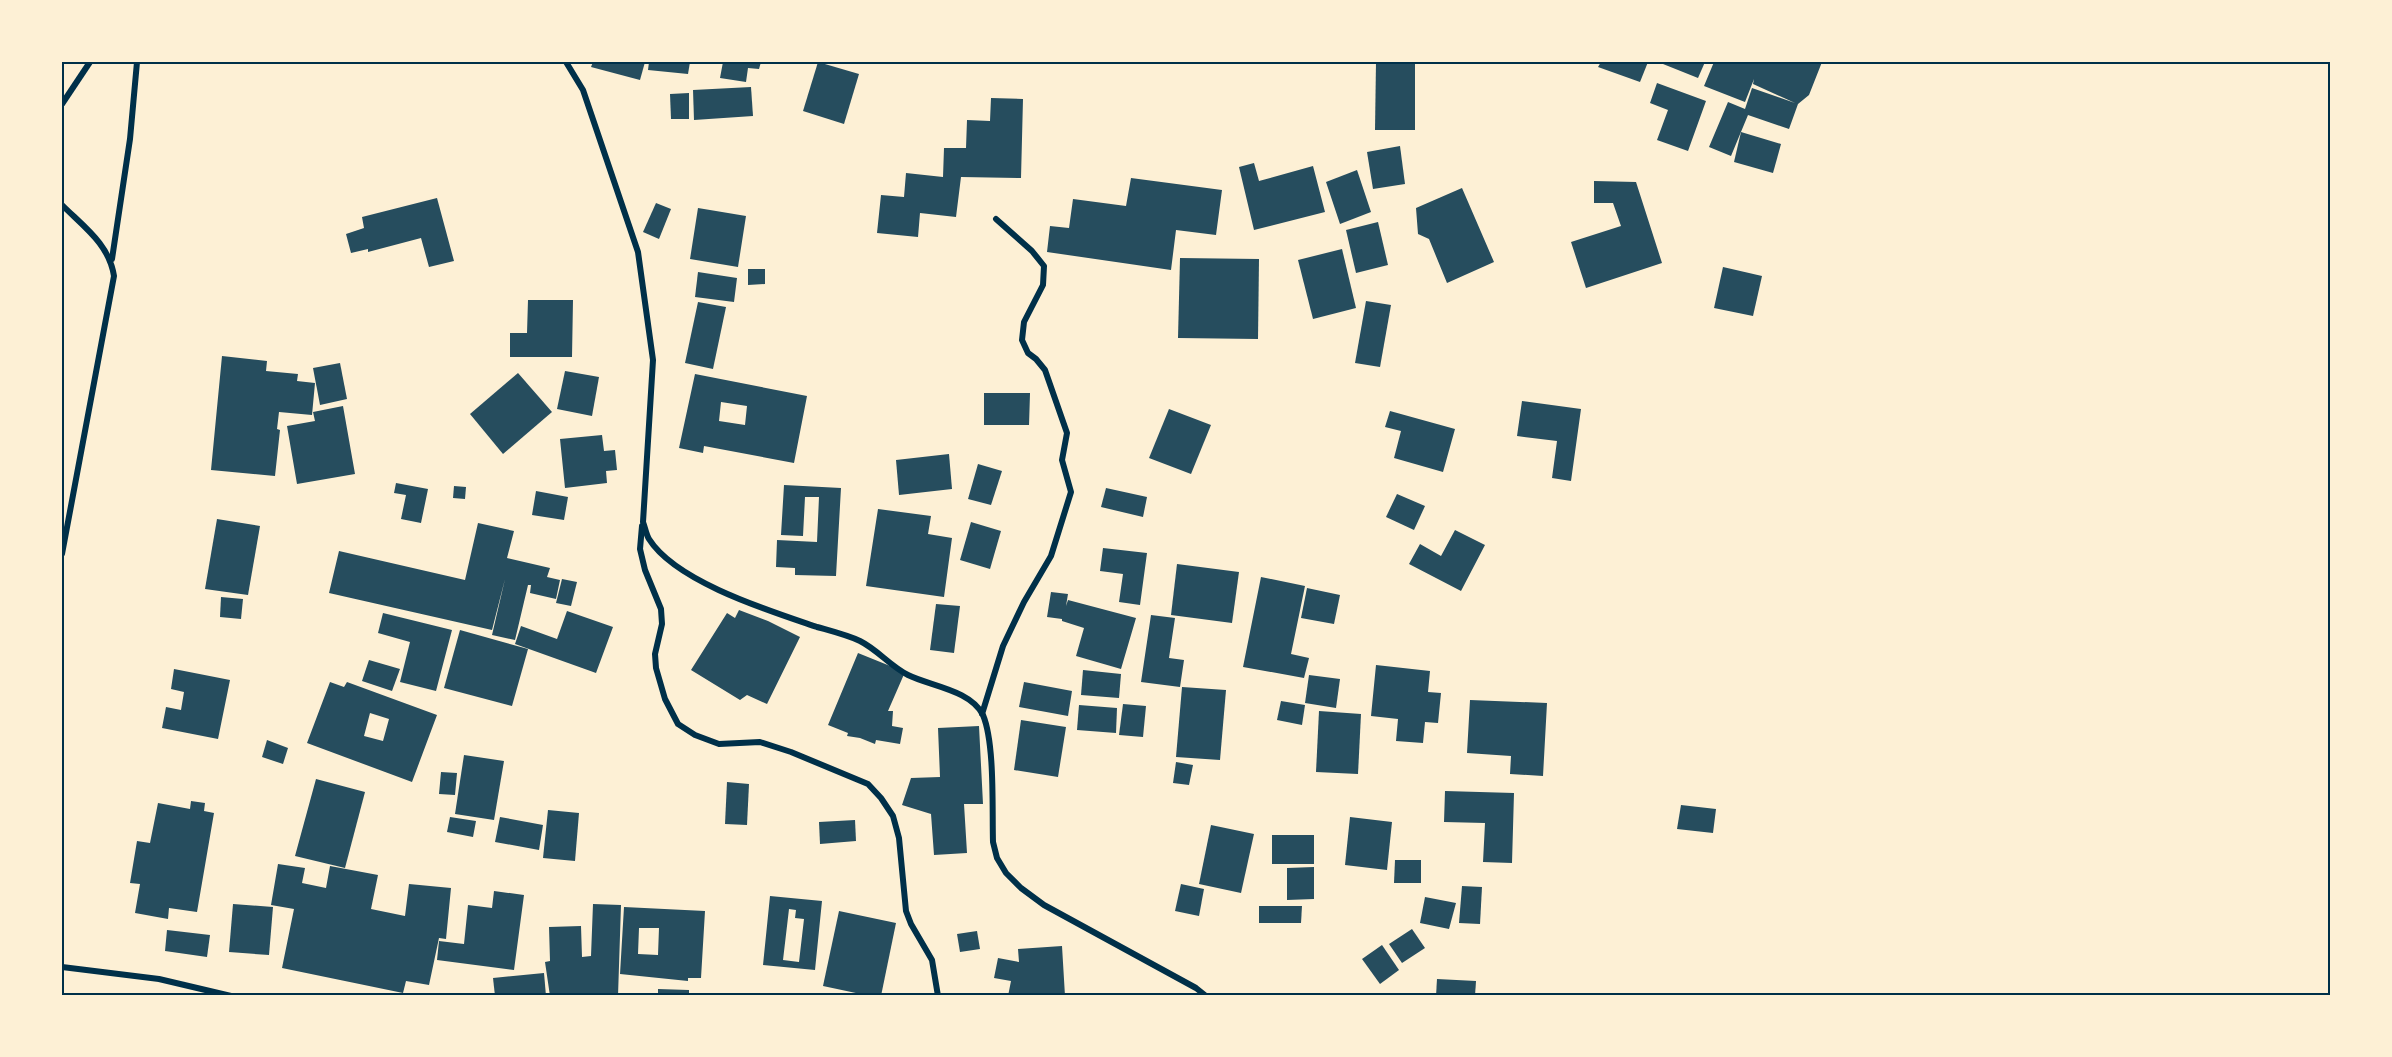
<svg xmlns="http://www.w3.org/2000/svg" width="2392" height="1057" font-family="'Public Sans',sans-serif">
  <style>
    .building { fill: #264d5e; fill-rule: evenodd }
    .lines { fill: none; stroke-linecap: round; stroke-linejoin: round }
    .minor { stroke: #003049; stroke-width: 6 }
    .neatline { fill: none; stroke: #003049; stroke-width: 2 }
  </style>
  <rect width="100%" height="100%" fill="#fdf0d5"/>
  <g class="building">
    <path d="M593,62H645L640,80L591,67Z"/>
    <path d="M649,62H690L688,74L648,70Z"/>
    <path d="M723,62H761L759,69L748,68L746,82L720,78Z"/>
    <path d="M818,62L859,74L844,124L803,111Z"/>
    <path d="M1376,62H1415V130H1375Z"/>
    <path d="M1601,62H1648L1640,82L1598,67Z"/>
    <path d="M1664,62H1705L1698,78L1663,64Z"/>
    <path d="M1714,62H1822L1809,95L1798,104L1789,129L1748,115L1731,156L1709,147L1728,102L1745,109L1752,88L1795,103L1753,84L1754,79L1745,102L1704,86Z"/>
    <path d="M1657,83L1706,101L1688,151L1657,140L1668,110L1650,103Z"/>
    <path d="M751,87L753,116L694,120L693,90Z"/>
    <path d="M689,93V119H671L670,94Z"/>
    <path d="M991,98L1023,99L1021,178L961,177L956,217L920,213L918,237L877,233L881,195L904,197L906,173L943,177L944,148H966L967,120L990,121Z"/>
    <path d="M1741,132L1781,144L1773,173L1734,162Z"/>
    <path d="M1400,146L1405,184L1373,189L1367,152Z"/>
    <path d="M1254,163L1259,181L1313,166L1325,212L1254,230L1239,167Z"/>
    <path d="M1357,170L1371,212L1340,224L1326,182Z"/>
    <path d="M1131,178L1222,190L1216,235L1176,230L1171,270L1047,252L1050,226L1069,228L1073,199L1126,206Z"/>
    <path d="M1594,181L1636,182L1662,263L1586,288L1571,242L1621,226L1613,203H1594Z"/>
    <path d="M1462,188L1494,262L1447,283L1429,239L1418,234L1416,208Z"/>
    <path d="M437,198L454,261L429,267L421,238L368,252V249L351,253L346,234L364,228L362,217Z"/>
    <path d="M656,203L671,209L659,239L643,232Z"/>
    <path d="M698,208L746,216L738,267L690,259Z"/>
    <path d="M1378,222L1388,265L1356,273L1346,230Z"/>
    <path d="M1342,249L1356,308L1313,319L1298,260Z"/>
    <path d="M1180,258L1259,259L1258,339L1178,338Z"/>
    <path d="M1723,267L1762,276L1753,316L1714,308Z"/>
    <path d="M748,269H765V284L748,285Z"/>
    <path d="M698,272L737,278L734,302L695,297Z"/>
    <path d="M528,300H573L572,357H510V333H527Z"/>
    <path d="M1366,301L1391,305L1380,367L1355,363Z"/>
    <path d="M698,302L726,307L713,369L685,363Z"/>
    <path d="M222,356L267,361L266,371L298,374L297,381L315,383L312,415L279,412L277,429L280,430L275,476L211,470Z"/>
    <path d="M340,363L347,399L320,405L313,368Z"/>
    <path d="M565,371L599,377L592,416L557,409Z"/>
    <path d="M518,373L552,412L503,454L470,414Z"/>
    <path d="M695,374L807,396L794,463L704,446L703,453L679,448ZM721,402L747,406L745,425L719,421Z"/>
    <path d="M984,393H1030L1029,425H984Z"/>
    <path d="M1522,401L1581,409L1571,481L1552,478L1557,441L1517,436Z"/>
    <path d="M343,406L355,474L297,484L287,426L315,421L313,412Z"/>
    <path d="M1169,409L1211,425L1191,474L1149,458Z"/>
    <path d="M1390,411L1455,429L1443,472L1394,458L1401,431L1385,427Z"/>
    <path d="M602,435L604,451L615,450L617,470L606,471L607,483L565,488L560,439Z"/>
    <path d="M949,454L952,489L899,495L896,460Z"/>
    <path d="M978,464L1002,471L991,505L968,499Z"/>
    <path d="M396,483L428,489L421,523L401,519L406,495L394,493Z"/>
    <path d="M784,485L841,488L836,576L795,575V568L776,567L777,540L817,542L819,497H805L803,536L781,535Z"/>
    <path d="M454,486L466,487L465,499L453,498Z"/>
    <path d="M1106,488L1147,497L1143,517L1101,507Z"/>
    <path d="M536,491L568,497L564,520L532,515Z"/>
    <path d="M1397,494L1425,506L1414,530L1386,517Z"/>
    <path d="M878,509L931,516L928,534L952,538L944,597L866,586Z"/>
    <path d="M217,519L260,526L248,595L205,589Z"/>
    <path d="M971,522L1001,531L990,569L960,560Z"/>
    <path d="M478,523L514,531L507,558L550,568L547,577L560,580L556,599L530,593L531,585H528L515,640L492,635L505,579L492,630L329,593L339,551L465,580Z"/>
    <path d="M1455,530L1485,545L1461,591L1409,564L1420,544L1441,556Z"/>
    <path d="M1103,548L1147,553L1140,605L1119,602L1123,574L1100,571Z"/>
    <path d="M1177,564L1239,572L1232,623L1171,615Z"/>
    <path d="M1261,577L1305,586L1291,654L1309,658L1304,678L1243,667Z"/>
    <path d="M562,579L577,582L571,606L556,603Z"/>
    <path d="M1307,588L1340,595L1334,624L1301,618Z"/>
    <path d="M1051,592L1068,594L1066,606L1068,600L1136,618L1121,669L1076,656L1084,628L1062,621V619L1047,617Z"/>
    <path d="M221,597L243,599L241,619L220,617Z"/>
    <path d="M936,604L960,606L954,653L930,650Z"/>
    <path d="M739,610L768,621L800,637L767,704L747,695L740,700L691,670L727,613L735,618Z"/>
    <path d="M567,611L613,627L596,673L515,644L521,626L557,639Z"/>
    <path d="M383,613L452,630L436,691L400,682L410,642L378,633Z"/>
    <path d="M1151,615L1175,618L1169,658L1184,660L1180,687L1141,682Z"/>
    <path d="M460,630L528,649L512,706L444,688Z"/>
    <path d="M858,653L905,672L888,711H893L892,726L903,728L900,744L876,740L875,744L860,738L847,736L848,733L828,725Z"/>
    <path d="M369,660L400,669L392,691L362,681Z"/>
    <path d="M1376,665L1430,671L1428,692L1441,693L1438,723L1425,722L1423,743L1396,741L1398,719L1371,716Z"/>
    <path d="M174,669L230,680L218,739L162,728L166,707L181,710L184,692L171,689Z"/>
    <path d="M1083,670L1121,674L1119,698L1081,695Z"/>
    <path d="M1309,675L1340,679L1336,708L1305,703Z"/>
    <path d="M330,682L344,687L347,682L437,715L412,782L307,743ZM370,713L389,719L383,741L364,736Z"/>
    <path d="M1024,682L1072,691L1068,716L1019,707Z"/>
    <path d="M1182,687L1226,690L1220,760L1176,757Z"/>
    <path d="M1470,700L1547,703L1543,776L1510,774L1511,756L1467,753Z"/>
    <path d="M1281,701L1305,705L1302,725L1277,720Z"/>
    <path d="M1123,704L1146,706L1143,737L1119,735Z"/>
    <path d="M1079,705L1117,708L1116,733L1077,730Z"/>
    <path d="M1319,711L1361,714L1358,774L1316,772Z"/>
    <path d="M1021,720L1066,727L1058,777L1014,770Z"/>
    <path d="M979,726L983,804H964L967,853L934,855L931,814L902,805L911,778L940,777L938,728Z"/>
    <path d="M267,740L288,748L283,764L262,757Z"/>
    <path d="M464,755L504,761L494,820L455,814Z"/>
    <path d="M1176,762L1193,765L1189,785L1173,783Z"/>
    <path d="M441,772L457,773L455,795L439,794Z"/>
    <path d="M316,779L365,792L345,868L295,856Z"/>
    <path d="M727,782L749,784L747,825L725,824Z"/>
    <path d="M1445,791L1514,793L1512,863L1483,862L1485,823L1444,822Z"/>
    <path d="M191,801L205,803L204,811L214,813L197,912L169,908L168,919L135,913L140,884L130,883L137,841L150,843L158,803L190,809Z"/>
    <path d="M1681,805L1716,809L1713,833L1677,829Z"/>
    <path d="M548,810L579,813L575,861L543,858Z"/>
    <path d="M450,817L476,821L473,837L447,832Z"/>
    <path d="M500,817L543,825L539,850L495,842Z"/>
    <path d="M1350,817L1392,822L1387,870L1345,865Z"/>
    <path d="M855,820L856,841L820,844L819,822Z"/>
    <path d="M1211,825L1254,834L1241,893L1199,884Z"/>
    <rect x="1272" y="835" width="42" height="29"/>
    <path d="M1395,860H1421V883H1394Z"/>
    <path d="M278,864L305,868L302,883L326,888L330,866L378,875L371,909L405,916L409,884L451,888L446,939L439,938L429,985L406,981L403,993L282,968L294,909L271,905Z"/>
    <path d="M1314,867V899L1287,900V868Z"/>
    <path d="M1181,884L1204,889L1199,916L1175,911Z"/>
    <path d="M1462,886L1482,887L1480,924L1459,923Z"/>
    <path d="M494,891L524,895L514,970L437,960L439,941L464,944L468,905L492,908Z"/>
    <path d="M770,896L822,901L815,970L763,965ZM789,909L796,910L795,918L804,919L799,962L783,960Z"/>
    <path d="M1425,897L1456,903L1449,929L1420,923Z"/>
    <path d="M233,904L273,907L269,955L229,952Z"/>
    <path d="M593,904L621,905L618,996H550L545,962L550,961L549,927L581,926L582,957L591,956Z"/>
    <path d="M1259,906H1302L1301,923H1259Z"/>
    <path d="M624,907L705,911L701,978H688V981L620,974ZM639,928H659L658,955L638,954Z"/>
    <path d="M839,911L896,923L881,996H870L823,986Z"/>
    <path d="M1412,929L1425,948L1402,963L1389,944Z"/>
    <path d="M167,930L210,935L207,957L165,951Z"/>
    <path d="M977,931L980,949L960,952L957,934Z"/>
    <path d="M1382,945L1399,970L1380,984L1362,959Z"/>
    <path d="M1062,946L1065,996H1008L1011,981L994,978L998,958L1019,962L1018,949Z"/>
    <path d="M544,973L546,996H495L493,978Z"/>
    <path d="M1437,979L1476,981L1475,996H1436Z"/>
    <path d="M658,989L689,990V996H658Z"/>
  </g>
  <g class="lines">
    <g class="minor">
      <path d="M566,62L583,90L638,252L653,360L643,522C645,527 646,534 649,539C676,582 770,611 817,627C831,631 847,635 860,641C878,650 890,666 908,675C930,686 971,690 983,715C995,744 992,809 993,842L997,858L1006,873L1021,888L1044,905L1196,988L1206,996"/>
      <path d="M62,104L90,62"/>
      <path d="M62,205C84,227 109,244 114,276L62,554"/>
      <path d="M112,259L130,139L137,62"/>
      <path d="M642,526L640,549L645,570L661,609L662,624L655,654L656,668L665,699L678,724L695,735L719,744L760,742L791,752L868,784L881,798L893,816L899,838L906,911L911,924L932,960L938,996"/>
      <path d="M982,714L1003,646L1024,602L1051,556L1071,492L1062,460L1067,433L1045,370L1036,359L1028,353L1022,340L1024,322L1043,285L1044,266L1032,251L996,219"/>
      <path d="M62,967L159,979L231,996"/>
    </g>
  </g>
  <rect width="2392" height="1057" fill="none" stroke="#fdf0d5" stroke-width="126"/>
  <rect x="63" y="63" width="2266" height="931" class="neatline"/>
</svg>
